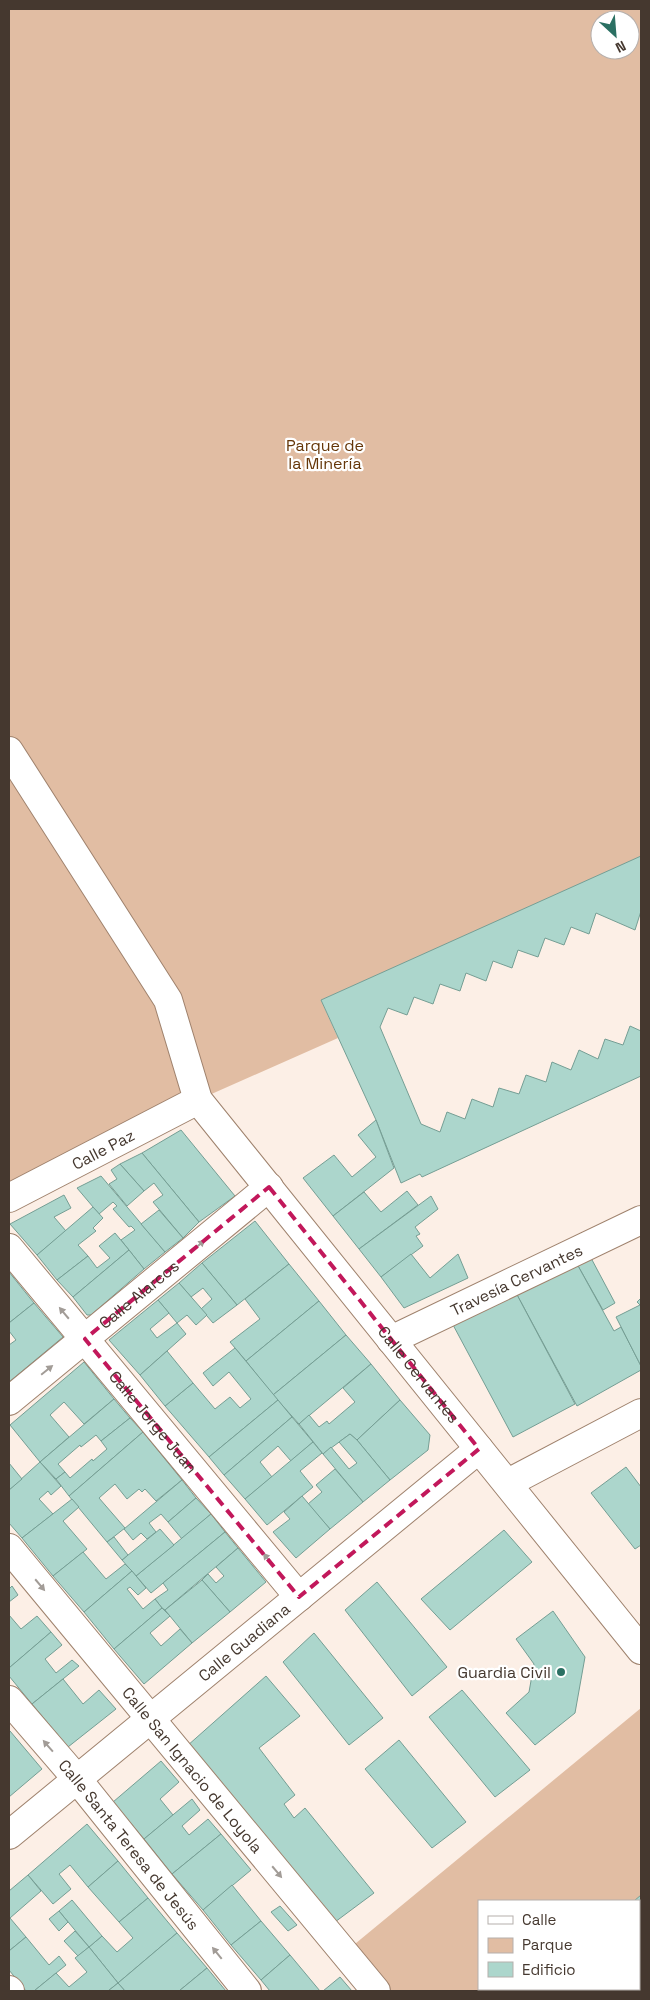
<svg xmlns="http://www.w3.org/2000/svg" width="650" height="2000" font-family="'Space Grotesk',sans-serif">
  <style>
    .green { fill: #e1bda3; fill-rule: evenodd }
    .building { fill: #acd6cc; stroke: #759e94 }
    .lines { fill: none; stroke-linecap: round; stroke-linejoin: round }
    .minor-casing { stroke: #9f826d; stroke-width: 30 }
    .minor { stroke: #fff; stroke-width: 28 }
    .oneway { fill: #a29c97 }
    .marked { fill: none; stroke: #c2185b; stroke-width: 4; stroke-dasharray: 10 6; stroke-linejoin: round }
    .poi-dot { fill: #2b7063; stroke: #fff; stroke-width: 2 }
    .labels { text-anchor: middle; stroke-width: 4.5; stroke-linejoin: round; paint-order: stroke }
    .park-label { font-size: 16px; fill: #653608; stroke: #fff }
    .street-label { font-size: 16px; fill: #45382f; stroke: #fff }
    .poi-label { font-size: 16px; fill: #45382f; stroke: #fff; text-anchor: end }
  </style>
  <rect width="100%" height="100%" fill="#fcefe6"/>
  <g class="green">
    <path d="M9,9H641V858L321,1000L338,1038L198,1100L9,1198ZM600,20H630V50H600Z"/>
    <path d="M641,1708V1984L639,1986V1901H479V1989H636L633,1991H376L344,1953Z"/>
  </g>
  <g class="building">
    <path d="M641,856V911L635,930L596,913L589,934L571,927L564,945L545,938L538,957L518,950L512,968L493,961L486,981L466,973L460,991L440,984L433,1004L414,997L407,1015L388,1008L380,1027L421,1124L440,1132L447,1112L465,1119L472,1099L493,1107L499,1088L519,1094L526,1075L546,1082L552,1062L571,1070L579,1050L598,1059L605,1039L623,1045L630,1026L641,1031V1076L422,1177L420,1174L401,1183L376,1120L321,1000Z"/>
    <path d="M376,1120L394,1168L333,1216L303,1178L334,1155L352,1177L376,1157L358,1135Z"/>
    <path d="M181,1130L235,1196L199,1222L142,1153Z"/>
    <path d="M142,1153L199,1222L183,1238L153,1202L163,1195L154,1183L144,1191L120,1164Z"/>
    <path d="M120,1164L144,1191L127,1206L109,1184L117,1179L111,1170Z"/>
    <path d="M101,1176L165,1252L144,1269L121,1240L135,1230L131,1226L129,1227L113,1209L117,1206L113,1202L99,1214L77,1188Z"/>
    <path d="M407,1191L418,1205L359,1249L333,1216L364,1192L381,1212Z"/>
    <path d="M64,1195L71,1208L54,1217L66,1231L37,1255L10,1224Z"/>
    <path d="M431,1196L438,1209L415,1227L420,1234L416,1236L423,1246L381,1277L359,1249Z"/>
    <path d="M93,1207L103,1218L93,1228L96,1231L78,1245L88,1256L57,1280L37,1255Z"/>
    <path d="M159,1210L183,1238L165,1252L141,1224Z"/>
    <path d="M255,1221L289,1264L237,1305L202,1263Z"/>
    <path d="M115,1233L129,1250L73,1297L57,1280L88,1256L97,1268L110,1258L99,1246Z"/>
    <path d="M129,1250L144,1269L91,1315H87L73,1297Z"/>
    <path d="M411,1254L430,1278L458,1254L468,1278L404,1308L381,1277Z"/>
    <path d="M591,1258L615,1303L603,1310L577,1264Z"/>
    <path d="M202,1263L237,1305L213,1323L201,1309L212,1299L203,1288L191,1297L179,1283Z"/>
    <path d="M289,1264L319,1301L246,1361L230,1342L260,1319L245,1299Z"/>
    <path d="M577,1264L614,1331L621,1327L641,1366V1370L577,1406L515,1291Z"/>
    <path d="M9,1272L34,1303L9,1323Z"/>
    <path d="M179,1283L207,1315L196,1325L187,1315L177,1323L158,1300Z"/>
    <path d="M515,1291L575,1404L513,1437L452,1323Z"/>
    <path d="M641,1298V1366L616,1317L640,1305L637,1302Z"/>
    <path d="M158,1300L169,1313L150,1329L157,1338L177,1323L186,1334L140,1375L109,1340Z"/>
    <path d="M319,1301L346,1335L273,1395L246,1361Z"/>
    <path d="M34,1303L63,1337L9,1382V1345L16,1340L9,1331V1323Z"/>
    <path d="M346,1335L371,1364L299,1424L273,1395Z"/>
    <path d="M235,1348L278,1400L209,1457L165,1406L193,1383L215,1409L230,1397L240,1408L251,1399L229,1372L213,1386L203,1373Z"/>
    <path d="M167,1351L193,1383L165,1406L140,1375Z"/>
    <path d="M84,1362L114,1399L84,1424L64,1402L50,1415L69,1437L40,1462L10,1425Z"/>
    <path d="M371,1364L400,1400L357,1440L350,1434L323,1454L299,1424L309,1415L319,1427L327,1421L329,1424L355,1402L343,1388Z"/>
    <path d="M114,1399L130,1418L101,1441L96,1435L81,1447L80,1445L58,1464L65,1472L56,1479L40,1462Z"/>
    <path d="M278,1400L292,1417L224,1475L209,1457Z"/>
    <path d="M400,1400L430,1435L428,1450L390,1480L357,1440Z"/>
    <path d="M292,1417L313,1442L291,1461L278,1446L260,1462L272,1477L245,1499L224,1475Z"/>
    <path d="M130,1418L143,1432L69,1496L56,1479L65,1472L70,1478L92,1459L93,1461L107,1449L101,1441Z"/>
    <path d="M143,1432L182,1480L156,1501L145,1489L142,1492L139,1489L127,1499L115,1484L99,1498L125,1528L107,1542L69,1496Z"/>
    <path d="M350,1434L357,1440L390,1480L363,1502L323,1454L331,1447L349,1469L357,1463L339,1442Z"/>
    <path d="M313,1442L322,1453L300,1471L313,1487L267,1525L245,1499Z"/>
    <path d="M40,1462L61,1486L51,1495L48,1491L39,1499L53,1514L22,1538L9,1523V1490Z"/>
    <path d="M9,1463L22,1479L9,1490Z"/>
    <path d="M626,1467L641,1487V1545L635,1549L591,1493Z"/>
    <path d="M335,1469L363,1502L330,1529L308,1504L322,1492L316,1485Z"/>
    <path d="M182,1480L196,1498L168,1522L161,1514L149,1523L156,1532L147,1539L141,1533L133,1540L124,1529Z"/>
    <path d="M302,1496L330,1529L296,1558L273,1532L290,1519L284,1512Z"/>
    <path d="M196,1498L211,1514L182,1539L168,1522Z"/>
    <path d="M72,1499L79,1507L63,1521L87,1549L53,1576L22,1538Z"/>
    <path d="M211,1514L225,1532L151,1593L136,1576Z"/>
    <path d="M160,1529L174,1545L136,1576L122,1560Z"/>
    <path d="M504,1530L532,1562L450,1630L421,1599Z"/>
    <path d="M225,1532L238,1548L165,1610L162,1608L155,1599L168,1590L163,1583Z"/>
    <path d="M114,1537L128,1555L122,1560L107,1542Z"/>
    <path d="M238,1548L266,1582L230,1612L202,1580L208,1574L216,1583L224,1576L216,1567Z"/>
    <path d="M83,1552L106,1579L125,1564L132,1571L84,1612L53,1576Z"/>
    <path d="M132,1571L146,1588L138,1595L130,1587L127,1589L143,1609L155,1599L162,1608L114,1649L84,1612Z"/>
    <path d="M202,1580L230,1612L192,1643L165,1610Z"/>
    <path d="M377,1582L447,1667L412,1696L345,1610Z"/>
    <path d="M12,1586L18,1595L9,1602V1589Z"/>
    <path d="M162,1608L170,1616L150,1633L161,1646L180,1629L192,1643L144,1684L114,1649Z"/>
    <path d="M553,1611L585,1657L575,1713L535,1745L506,1713L529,1692L534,1664L516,1639Z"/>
    <path d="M9,1615L21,1629L37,1616L51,1632L9,1668Z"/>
    <path d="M51,1632L62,1645L45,1659L56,1673L72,1660L79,1666L32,1704L9,1676V1668Z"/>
    <path d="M314,1633L383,1718L349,1745L283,1662Z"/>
    <path d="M266,1676L300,1716L259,1748L295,1795L284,1804L294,1818L305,1808L374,1893L335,1922L187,1746Z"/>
    <path d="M63,1679L83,1704L99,1690L116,1709L68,1747L32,1704Z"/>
    <path d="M462,1690L530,1770L495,1797L429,1717Z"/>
    <path d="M10,1731L42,1769L9,1797V1732Z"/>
    <path d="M399,1740L466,1822L432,1848L365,1769Z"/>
    <path d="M161,1761L179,1782L160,1799L173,1815L144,1839L113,1802Z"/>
    <path d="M192,1799L200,1810L182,1826L189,1835L208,1819L221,1834L172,1874L144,1839Z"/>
    <path d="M87,1824L118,1861L88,1887L70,1865L59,1874L71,1889L53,1904L28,1875Z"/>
    <path d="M221,1834L251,1870L203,1910L172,1874Z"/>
    <path d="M118,1861L148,1898L119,1922L88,1887Z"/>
    <path d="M28,1875L41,1891L10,1918L26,1937L9,1951V1891Z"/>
    <path d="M232,1885L261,1921L231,1945L203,1910Z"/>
    <path d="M641,1895V1928L639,1926V1901H634Z"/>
    <path d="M148,1898L177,1933L118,1983L89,1947L102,1936L117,1952L133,1938L119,1922Z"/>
    <path d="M72,1900L102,1936L89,1947L59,1911Z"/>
    <path d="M280,1906L297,1925L288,1931L271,1912Z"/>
    <path d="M59,1911L68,1922L59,1931L49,1919Z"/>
    <path d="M261,1921L290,1955L261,1980L231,1945Z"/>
    <path d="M75,1931L89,1947L78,1956L64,1941Z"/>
    <path d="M177,1933L207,1968L179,1991H125L118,1983Z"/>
    <path d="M26,1937L49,1965L59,1956L66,1965L34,1991H26L9,1970V1951Z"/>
    <path d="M89,1947L118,1983L108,1991H34L56,1973L69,1987L87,1972L75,1958Z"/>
    <path d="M290,1955L320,1991H270L261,1980Z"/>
    <path d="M207,1968L226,1991H179Z"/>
    <path d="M340,1977L352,1991H323Z"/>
    <path d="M118,1983L125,1991H108Z"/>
  </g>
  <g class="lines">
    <g class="minor-casing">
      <g id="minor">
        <path id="s1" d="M9,751L168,1000L198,1100L641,1650"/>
        <path id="s2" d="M9,1198L198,1100"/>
        <path id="s3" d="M9,1248L299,1597"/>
        <path id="s4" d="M391,1340L641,1220"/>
        <path id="s5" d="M9,1401L269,1187"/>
        <path d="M508,1483L641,1413"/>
        <path id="s6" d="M9,1548L376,1991"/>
        <path id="s7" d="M9,1700L77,1779L247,1991"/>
        <path id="s8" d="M9,1835L479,1449"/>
        <path d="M9,1990L10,1991"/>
        <path d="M633,1991L636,1989"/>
      </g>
    </g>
    <use href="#minor" class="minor"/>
  </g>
  <defs><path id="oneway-solid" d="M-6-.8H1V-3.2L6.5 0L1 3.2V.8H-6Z" transform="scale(1.25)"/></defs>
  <g class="oneway">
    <use href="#oneway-solid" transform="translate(199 1245) rotate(-40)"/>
    <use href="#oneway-solid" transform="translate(64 1313) rotate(-130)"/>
    <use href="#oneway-solid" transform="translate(47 1370) rotate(-39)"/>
    <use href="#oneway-solid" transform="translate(268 1559) rotate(-130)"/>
    <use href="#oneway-solid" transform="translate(40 1585) rotate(50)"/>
    <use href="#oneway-solid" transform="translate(48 1746) rotate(-131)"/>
    <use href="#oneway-solid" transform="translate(277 1872) rotate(50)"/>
    <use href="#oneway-solid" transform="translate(217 1953) rotate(-129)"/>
  </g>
  <path class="marked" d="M269,1187L479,1449L299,1597L85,1339Z"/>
  <circle class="poi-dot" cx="561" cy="1672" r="5"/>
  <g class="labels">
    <g class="park-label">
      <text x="325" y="451">Parque de<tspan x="325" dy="18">la Minería</tspan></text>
    </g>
    <g class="street-label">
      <text dy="6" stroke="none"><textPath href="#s2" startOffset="106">Calle Paz</textPath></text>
      <text dy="6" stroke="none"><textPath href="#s4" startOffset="139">Travesía Cervantes</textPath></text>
      <text dy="6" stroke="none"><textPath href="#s5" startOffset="168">Calle Alarcos</textPath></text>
      <text dy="6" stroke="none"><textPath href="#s1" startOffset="752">Calle Cervantes</textPath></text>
      <text dy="6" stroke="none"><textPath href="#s3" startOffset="226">Calle Jorge Juan</textPath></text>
      <text dy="6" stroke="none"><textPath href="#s8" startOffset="304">Calle Guadiana</textPath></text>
      <text dy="6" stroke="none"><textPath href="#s6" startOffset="288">Calle San Ignacio de Loyola</textPath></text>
      <text dy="6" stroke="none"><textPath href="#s7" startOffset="188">Calle Santa Teresa de Jesús</textPath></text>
    </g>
    <g class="poi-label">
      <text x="551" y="1678">Guardia Civil</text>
    </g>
  </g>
  <rect width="650" height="2000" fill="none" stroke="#45382f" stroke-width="20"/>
  <rect x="478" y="1900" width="162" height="90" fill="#ffffff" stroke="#b5afac"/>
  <rect x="488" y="1916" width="25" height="8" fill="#ffffff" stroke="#b5afac"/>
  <text x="522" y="1925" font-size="15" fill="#45382f">Calle</text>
  <rect x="488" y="1938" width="25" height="15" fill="#e1bda3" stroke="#b5afac"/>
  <text x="522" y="1950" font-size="15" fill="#45382f">Parque</text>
  <rect x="488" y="1962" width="25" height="15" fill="#acd6cc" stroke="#b5afac"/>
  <text x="522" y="1975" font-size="15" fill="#45382f">Edificio</text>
  <g transform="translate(615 35) rotate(154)"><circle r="24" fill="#ffffff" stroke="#b5afac"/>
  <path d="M0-4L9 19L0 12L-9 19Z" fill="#2b7063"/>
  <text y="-8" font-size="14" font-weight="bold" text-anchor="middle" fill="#45382f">N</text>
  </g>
</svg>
